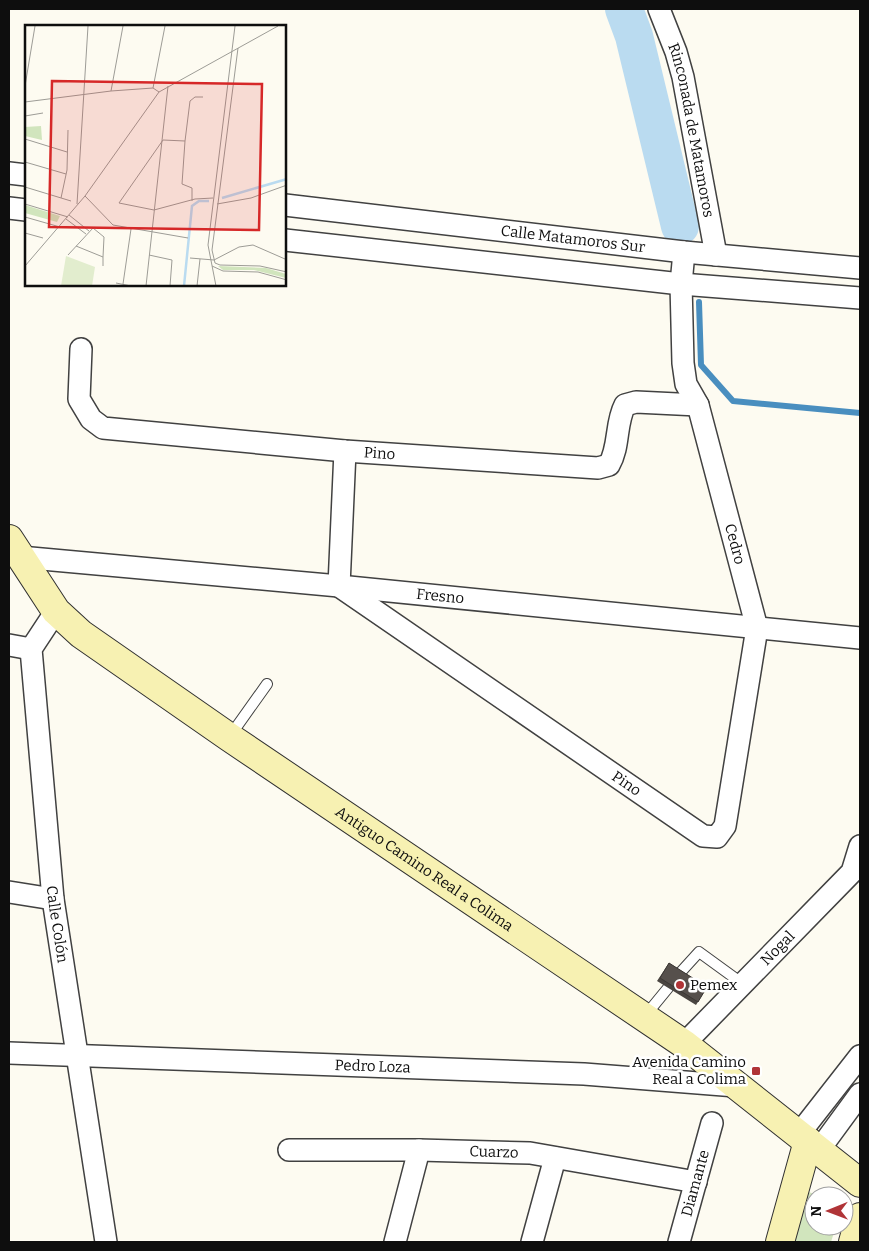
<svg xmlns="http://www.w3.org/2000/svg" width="869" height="1251" font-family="Bitter,serif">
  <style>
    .green { fill: #d1e5bd }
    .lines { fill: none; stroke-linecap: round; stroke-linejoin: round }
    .stream { stroke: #498ebf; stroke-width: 6 }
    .river { stroke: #badbf0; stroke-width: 38 }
    .lane-casing { stroke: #414141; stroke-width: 12 }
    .street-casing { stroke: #414141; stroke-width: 24 }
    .secondary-casing { stroke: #303030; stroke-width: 30 }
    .lane { stroke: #fff; stroke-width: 10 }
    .street { stroke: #fff; stroke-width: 21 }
    .secondary { stroke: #f7f1b2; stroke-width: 28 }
    .wall { fill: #4a4541 }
    .building { fill: #56504c; stroke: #3c3835 }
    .poi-dot { fill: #b03437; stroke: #fff; stroke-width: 2 }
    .labels { text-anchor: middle; stroke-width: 5; stroke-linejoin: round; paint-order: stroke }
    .street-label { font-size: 15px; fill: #0e0e0e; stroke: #fff }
    .poi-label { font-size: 15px; fill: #0e0e0e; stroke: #fff; text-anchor: start }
    .inset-river { fill: none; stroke: #badbf0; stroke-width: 2.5 }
    .inset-road { fill: none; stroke: #9d9c96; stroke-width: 1 }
    .view { fill: #d62828; fill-opacity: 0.15; stroke: #d62828; stroke-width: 2.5 }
    .inset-edge { fill: none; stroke: #0e0e0e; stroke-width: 2.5 }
  </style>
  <rect width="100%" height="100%" fill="#fdfbf1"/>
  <path class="green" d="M802,1190L821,1196H814V1226H836L831,1242H787Z"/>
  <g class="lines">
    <g class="stream">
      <path d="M680,226L686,236"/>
      <path d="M699,302L701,365L733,401L860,413"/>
    </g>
    <path class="river" d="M624,9L634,36L680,226"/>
    <g class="lane-casing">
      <g id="lane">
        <path d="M230,736L267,684"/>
        <path d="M679,974L699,952L743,984"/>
        <path d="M645,1016L668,988"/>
      </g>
    </g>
    <g class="street-casing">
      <g id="street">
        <path id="s1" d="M659,9L676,52L683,77L716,255"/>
        <path d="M9,173L26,175"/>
        <path id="s2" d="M285,205L684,252L860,268"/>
        <path d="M9,208L26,210"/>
        <path d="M285,240L681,284L860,298"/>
        <path id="s3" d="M81,349L79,399L91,419L103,428L345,451L598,468L609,465C620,446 615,424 625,405L636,402L698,405"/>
        <path id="s4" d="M345,451L339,586L703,836L717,837L725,826L757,628L698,405L686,384L683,363L681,284L684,252"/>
        <path id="s5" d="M20,557L339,586L860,638"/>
        <path id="s6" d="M56,611L31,649L53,899L106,1242"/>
        <path d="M9,645L31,649"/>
        <path d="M9,892L53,899"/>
        <path id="s7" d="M684,1044L852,872L860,846"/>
        <path id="s8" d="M9,1053L584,1074L736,1086"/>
        <path d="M799,1134L860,1056"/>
        <path id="s9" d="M289,1150H419L530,1153L696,1182"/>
        <path d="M819,1150L860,1094"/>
        <path d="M395,1242L419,1150"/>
        <path d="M532,1242L555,1158"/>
        <path id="s10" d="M679,1242L712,1123"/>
      </g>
    </g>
    <g class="secondary-casing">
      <g id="secondary">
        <path id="s11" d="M9,539L56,611L81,634L229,737L684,1044L860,1183"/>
        <path d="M780,1242L808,1141"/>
        <path d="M853,1242L860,1217"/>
      </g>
    </g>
    <use href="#lane" class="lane"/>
    <use href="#street" class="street"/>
    <use href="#secondary" class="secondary"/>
  </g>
  <path class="wall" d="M669,963L707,987L696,1005L657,981Z"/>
  <path class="building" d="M669,963L707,987L698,1002L660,978Z"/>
  <g class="poi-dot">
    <circle cx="680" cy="985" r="5"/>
    <rect x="751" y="1066" width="10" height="10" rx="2.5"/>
  </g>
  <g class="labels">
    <g class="street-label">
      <text dy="5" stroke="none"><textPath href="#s1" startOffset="126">Rinconada de Matamoros</textPath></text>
      <text dy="5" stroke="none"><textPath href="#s2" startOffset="290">Calle Matamoros Sur</textPath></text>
      <text dy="5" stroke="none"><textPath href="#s3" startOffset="366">Pino</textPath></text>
      <text transform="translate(735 544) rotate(75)" y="5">Cedro</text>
      <text dy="5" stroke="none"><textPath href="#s5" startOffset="422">Fresno</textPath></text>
      <text dy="5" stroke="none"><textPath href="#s4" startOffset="484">Pino</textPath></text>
      <text dy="5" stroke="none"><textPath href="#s11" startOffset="536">Antiguo Camino Real a Colima</textPath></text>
      <text dy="5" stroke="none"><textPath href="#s6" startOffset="322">Calle Colón</textPath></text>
      <text dy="5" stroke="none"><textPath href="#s7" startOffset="134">Nogal</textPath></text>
      <text dy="5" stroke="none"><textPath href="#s8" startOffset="364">Pedro Loza</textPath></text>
      <text dy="5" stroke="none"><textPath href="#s9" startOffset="205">Cuarzo</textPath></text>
      <text dy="5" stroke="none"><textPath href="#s10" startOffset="61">Diamante</textPath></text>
    </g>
    <g class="poi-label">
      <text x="690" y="990">Pemex</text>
      <text x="746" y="1067" text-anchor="end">Avenida Camino<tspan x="746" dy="17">Real a Colima</tspan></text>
    </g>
  </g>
  <g transform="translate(25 25)">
    <rect width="261" height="261" fill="#fdfbf1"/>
    <path d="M16,101L17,115L0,111V102ZM0,180L35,191L32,197L0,188ZM193,241L241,243L261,249V253L229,245H198Z" fill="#d1e5bd"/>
    <path d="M41,231L70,242L67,261H36Z" fill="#e2edce"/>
    <path class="inset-river" d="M197,173L262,154M159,261L167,181L174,176H184"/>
    <path class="inset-road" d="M213,23L187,225L190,238L195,240L235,241L262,247M0,61L10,1M128,63L140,1M86,66L98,1M0,77L86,66L128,63L134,67M0,91L18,88M0,114L42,127M160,116L138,115L94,178L129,185L170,174L188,173M0,137L41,149M0,162L46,176M60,171L88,200L163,213M36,173L42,145L43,105M167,176V163L157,159L160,116L165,76L170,72H178M0,179L43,192M52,179L63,1M192,179L226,173L262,160M44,190L64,206M0,192L35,202M41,194L61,209M0,208L18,213M51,221L78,232V241M43,230L68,203L79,212L78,232M124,230L147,235L145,261M165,233L189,235L214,222L228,220L260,234M0,241L60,171L134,67L253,1M187,241L198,246L233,247L262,255M91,258L106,261M98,259L106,204M121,261L143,61M172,261L175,234M191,261L183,220L210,1"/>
    <path class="view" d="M27,56L237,59L234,205L24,202Z"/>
    <rect width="261" height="261" class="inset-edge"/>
  </g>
  <rect width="869" height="1251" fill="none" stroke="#0e0e0e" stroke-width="20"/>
  <g transform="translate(829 1211) rotate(269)"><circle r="24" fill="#ffffff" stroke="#9f9f9f"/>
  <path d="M0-4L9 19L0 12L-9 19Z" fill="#b03437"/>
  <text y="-8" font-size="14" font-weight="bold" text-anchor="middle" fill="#0e0e0e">N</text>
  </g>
</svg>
